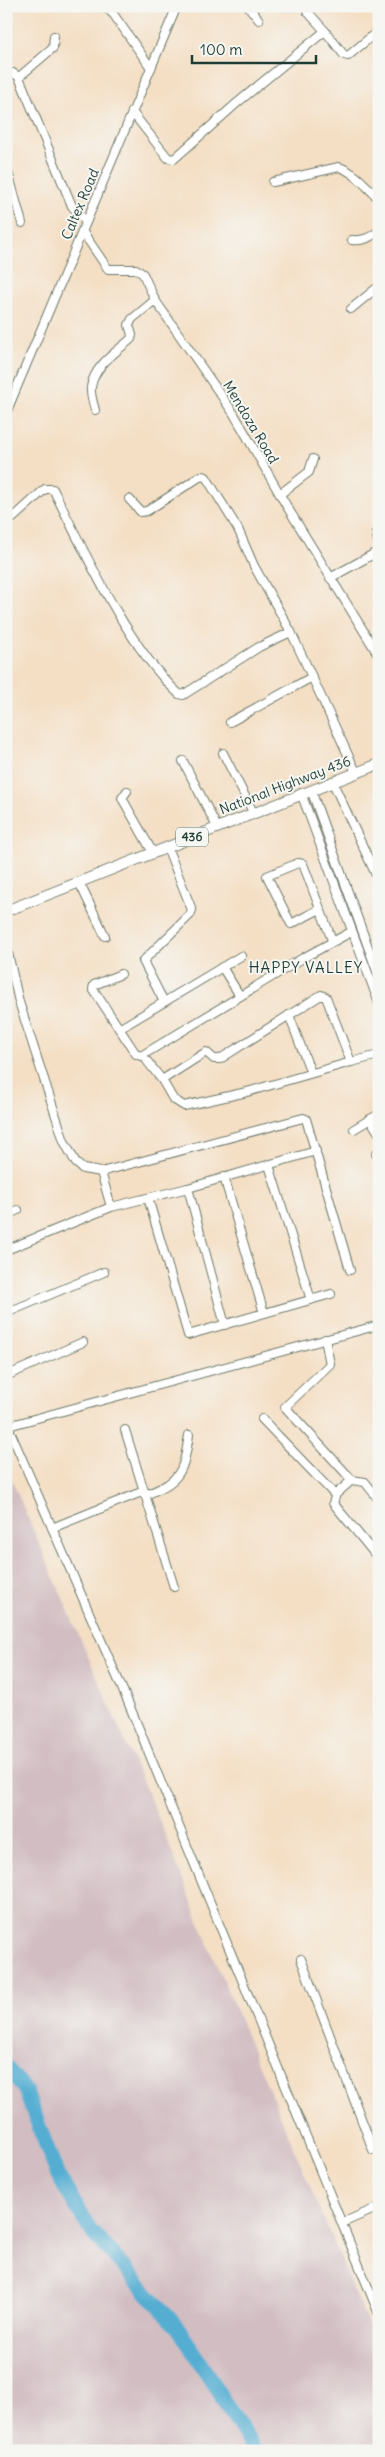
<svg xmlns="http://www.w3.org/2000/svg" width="385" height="2457" font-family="Delius,sans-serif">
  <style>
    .industrial { fill: #d2bec2 }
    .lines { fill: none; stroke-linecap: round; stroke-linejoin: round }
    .river { stroke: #55aed2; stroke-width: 15 }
    .minor-casing { stroke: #6a7667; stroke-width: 10 }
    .major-casing { stroke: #6a7667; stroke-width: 12 }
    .minor { stroke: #fff; stroke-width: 8 }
    .major { stroke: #fff; stroke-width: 10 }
    .labels { text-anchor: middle; stroke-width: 4; stroke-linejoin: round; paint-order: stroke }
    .shield { fill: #f6f6f2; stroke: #60746d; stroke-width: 1 }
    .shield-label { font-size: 12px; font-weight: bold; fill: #1f3d34 }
    .street-label { font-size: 14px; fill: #1f3d34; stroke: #f6f6f2 }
    .neighbourhood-label { font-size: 15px; letter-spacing: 1px; fill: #1f3d34; stroke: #f6f6f2 }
  </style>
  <rect width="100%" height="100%" fill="#f6f6f2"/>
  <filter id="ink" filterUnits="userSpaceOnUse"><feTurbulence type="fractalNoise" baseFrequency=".02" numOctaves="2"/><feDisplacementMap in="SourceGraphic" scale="10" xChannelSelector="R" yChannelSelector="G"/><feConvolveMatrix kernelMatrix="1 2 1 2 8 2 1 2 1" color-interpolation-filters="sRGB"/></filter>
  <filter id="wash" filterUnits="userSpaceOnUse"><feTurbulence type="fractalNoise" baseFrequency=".0096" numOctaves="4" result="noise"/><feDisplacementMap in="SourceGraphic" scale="20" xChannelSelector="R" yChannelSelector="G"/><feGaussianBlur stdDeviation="1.12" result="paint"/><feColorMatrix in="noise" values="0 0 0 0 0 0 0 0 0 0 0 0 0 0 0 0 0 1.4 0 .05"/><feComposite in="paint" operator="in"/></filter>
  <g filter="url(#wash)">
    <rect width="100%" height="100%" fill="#f4dfc5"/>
    <path class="industrial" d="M6,1467L160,1822L212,1954L379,2350V2451H6Z"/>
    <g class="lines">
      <path class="river" d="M6,2067L25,2090L58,2176L90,2229L179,2329L255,2451"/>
    </g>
  </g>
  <g filter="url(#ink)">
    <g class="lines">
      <g class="minor-casing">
        <g id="minor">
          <path d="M105,6L114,15L151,68"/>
          <path d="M248,6L259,20"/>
          <path d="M307,6V11L325,31"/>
          <path d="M6,73H13L19,77L72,206L86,222"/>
          <path d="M19,77L53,48L54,36"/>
          <path d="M132,112L168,158L174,159L237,103L325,31L344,55L348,56L379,30"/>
          <path d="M6,165L22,223"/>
          <path d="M273,182L339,167C355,172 367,187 379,199"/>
          <path d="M82,231L108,269H136L143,274L155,300L234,414L286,505L379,656"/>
          <path d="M352,240C364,241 369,238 379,231"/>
          <path d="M351,309L379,286"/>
          <path d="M95,410C93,403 90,393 91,387C94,366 116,352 131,339L132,335L129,325L132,319L155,300"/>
          <path d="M6,413L177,6"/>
          <path d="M280,494L309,472L313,459"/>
          <path d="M129,499L141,512L147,511L201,476L206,477L238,529L254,566L291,632"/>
          <path d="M6,516L13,518L45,489H53C85,553 127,646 179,694L183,695L259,647L291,632L312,677L230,722"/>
          <path d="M379,530L376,533L379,546"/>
          <path d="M330,578L379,551"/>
          <path d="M312,677L356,772"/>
          <path d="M223,753L253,812"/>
          <path d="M183,761L217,827"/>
          <path d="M332,781L379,881"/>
          <path d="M311,790L379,977"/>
          <path d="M127,791L122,798L153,853"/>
          <path d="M301,793L379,1003"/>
          <path d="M79,882L105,936"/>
          <path d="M320,909L291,924L267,876L298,863L303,864L332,940"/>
          <path d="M6,944L19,1002L64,1141L76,1163L83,1169L101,1172L303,1118L306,1119L350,1270"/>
          <path d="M222,967L240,996"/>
          <path d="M121,974L94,985L93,989L136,1054L141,1056L303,958L351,932"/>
          <path d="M164,1002L143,961L190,915L192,910L167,847"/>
          <path d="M289,1015L311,1073"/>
          <path d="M119,1029L241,956"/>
          <path d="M147,1061L162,1080L173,1099L184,1106L247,1092L351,1062L326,997L321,995L220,1059H214L206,1052L162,1080"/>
          <path d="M351,1062L379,1055"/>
          <path d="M370,1119L379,1133"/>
          <path d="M354,1129L379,1114"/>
          <path d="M376,1154L379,1151"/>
          <path d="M269,1165L311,1300"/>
          <path d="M101,1172L111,1207"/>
          <path d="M224,1177L264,1313"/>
          <path d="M188,1188L225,1325"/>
          <path d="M148,1198L188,1335L331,1294"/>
          <path d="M6,1215L18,1210"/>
          <path d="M6,1250L111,1207L188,1188L316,1151"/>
          <path d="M6,1313L104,1272"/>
          <path d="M325,1339L330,1364L285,1407L352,1480"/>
          <path d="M6,1376L83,1342"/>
          <path d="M262,1419L335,1495"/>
          <path d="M6,1422L128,1702L379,2314"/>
          <path d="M8,1426L379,1325"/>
          <path d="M144,1491L174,1587"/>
          <path d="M145,1495C181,1481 183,1473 189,1435"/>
          <path d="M379,1500L365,1482L352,1480L336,1494L333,1503L379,1559"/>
          <path d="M52,1528L144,1491L125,1430"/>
          <path d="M301,1959L373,2150"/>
          <path d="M342,2223L379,2207"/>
        </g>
      </g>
      <g class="major-casing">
        <path id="major" d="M6,911L379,764"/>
      </g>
      <use href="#minor" class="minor"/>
      <use href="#major" class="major"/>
    </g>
  </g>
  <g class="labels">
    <rect class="shield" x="176" y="827.5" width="32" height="19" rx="4"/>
    <g class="shield-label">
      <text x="192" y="841">436</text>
    </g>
    <g class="street-label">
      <text transform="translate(80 204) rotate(-67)" y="5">Caltex Road</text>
      <text transform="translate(251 422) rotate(59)" y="5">Mendoza Road</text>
      <text transform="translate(285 785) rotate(-21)" y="5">National Highway 436</text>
    </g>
    <g class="neighbourhood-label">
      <text x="306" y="973">HAPPY VALLEY</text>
    </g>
  </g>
  <rect width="385" height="2457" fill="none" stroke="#f6f6f2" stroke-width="25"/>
  <path d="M192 55v8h124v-8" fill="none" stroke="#1f3d34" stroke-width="2.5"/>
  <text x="200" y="55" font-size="15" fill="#1f3d34" stroke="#f6f6f2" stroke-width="4" paint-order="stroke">100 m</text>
</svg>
